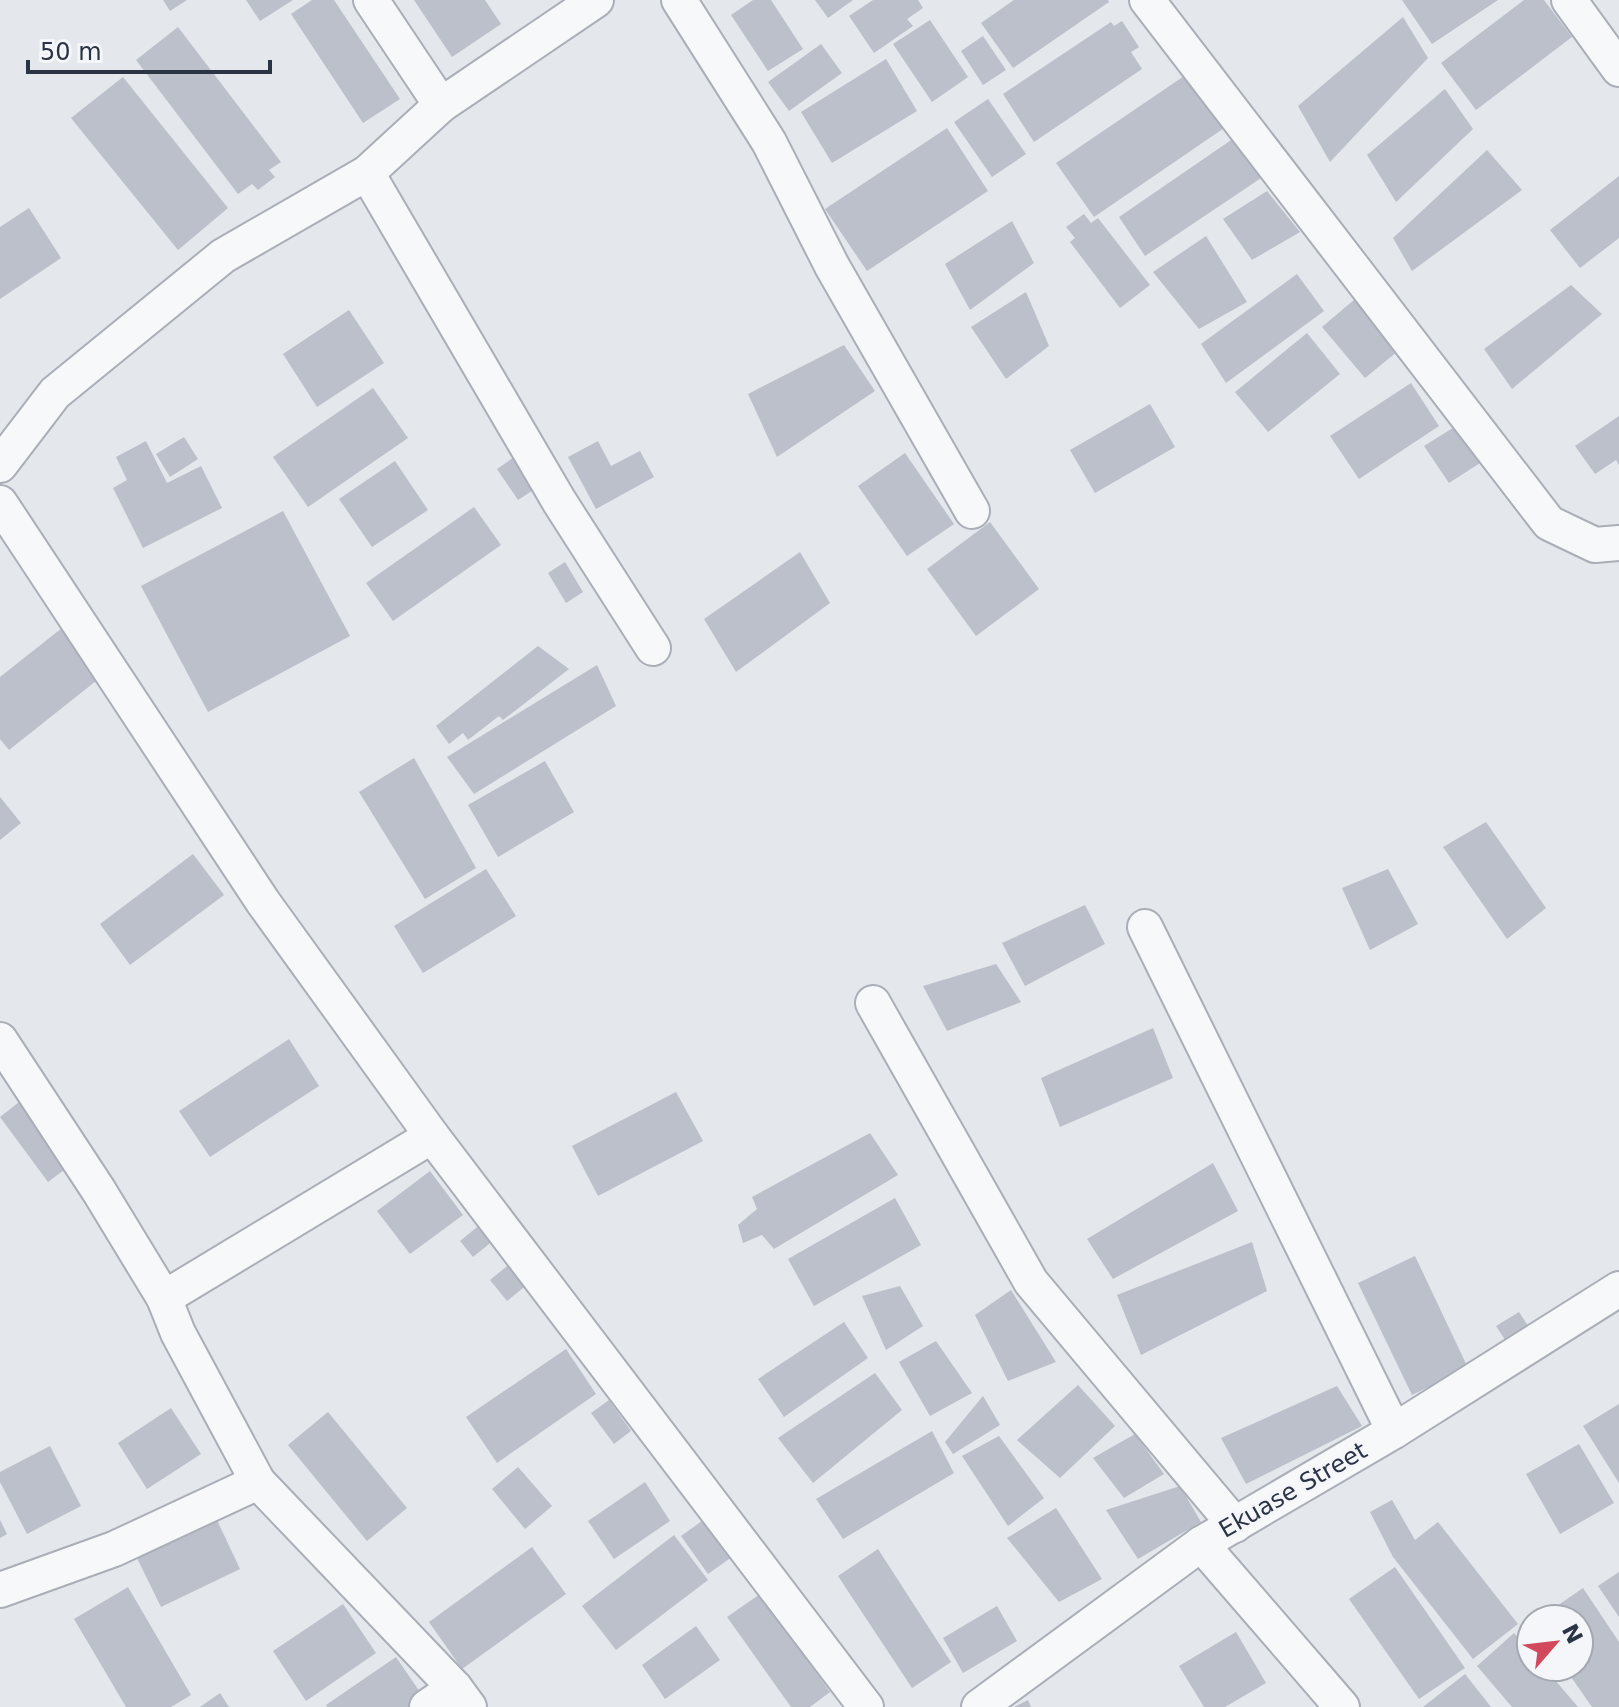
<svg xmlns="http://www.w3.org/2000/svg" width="1619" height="1707" font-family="'DejaVu Sans',sans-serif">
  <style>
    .building { fill: #bbc0ca }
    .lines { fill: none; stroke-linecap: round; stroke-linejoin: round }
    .minor-casing { stroke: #a9aeb7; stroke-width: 38 }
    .minor { stroke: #f7f8fa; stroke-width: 34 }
    .labels { text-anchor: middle; stroke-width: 6; stroke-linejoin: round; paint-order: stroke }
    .street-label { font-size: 24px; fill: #2b3445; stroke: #f4f6f9 }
  </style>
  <rect width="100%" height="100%" fill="#e4e7ec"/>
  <g class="building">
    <path d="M163,0H187L170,11Z"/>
    <path d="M246,0H293L260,21Z"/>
    <path d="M312,0H334L400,99L363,123L291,14Z"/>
    <path d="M414,0H485L501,24L452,57Z"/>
    <path d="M753,0H771L803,49L768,71L731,15Z"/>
    <path d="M815,0H853L828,18Z"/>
    <path d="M873,0H918L923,8L907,19L913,26L874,53L849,16Z"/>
    <path d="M1014,0H1108L1109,2L1013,68L981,23Z"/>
    <path d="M1402,0H1498L1432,44Z"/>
    <path d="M1524,0H1544L1572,37L1476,110L1441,63Z"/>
    <path d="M1403,17L1428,58L1330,162L1298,106Z"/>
    <path d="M930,20L968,77L932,102L893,44Z"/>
    <path d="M1122,21L1139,47L1131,52L1142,69L1034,142L1003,94L1111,22L1114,26Z"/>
    <path d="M178,27L281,162L269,170L275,177L258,190L252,184L238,194L136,60Z"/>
    <path d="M983,36L1006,70L983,85L961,51Z"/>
    <path d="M821,44L842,73L789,111L768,82Z"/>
    <path d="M886,59L917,111L832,163L801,112Z"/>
    <path d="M1193,70L1230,124L1094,217L1056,163Z"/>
    <path d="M123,77L228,208L178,250L71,118Z"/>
    <path d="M1445,89L1473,129L1396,202L1367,155Z"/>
    <path d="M988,99L1026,154L992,177L954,122Z"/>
    <path d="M947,128L988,191L867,271L825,209Z"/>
    <path d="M1237,136L1270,172L1145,256L1119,217Z"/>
    <path d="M1487,150L1522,190L1412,271L1393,238Z"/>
    <path d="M1619,176V238L1580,268L1550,230Z"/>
    <path d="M1267,191L1300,232L1252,260L1223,219Z"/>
    <path d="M29,208L61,258L0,299V227Z"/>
    <path d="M1084,214L1091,223L1098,218L1150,285L1120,308L1070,242L1075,238L1066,227Z"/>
    <path d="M1012,221L1034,263L970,310L945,264Z"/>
    <path d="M1206,236L1247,302L1199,329L1153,272Z"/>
    <path d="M1297,274L1324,311L1226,383L1201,344Z"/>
    <path d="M1571,285L1602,314L1512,389L1484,349Z"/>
    <path d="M1026,292L1049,346L1006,379L971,327Z"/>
    <path d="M1361,294L1404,346L1365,378L1322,327Z"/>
    <path d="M349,310L384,363L317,407L283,354Z"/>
    <path d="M1307,333L1340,374L1268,432L1235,392Z"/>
    <path d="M844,345L875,391L777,457L748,394Z"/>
    <path d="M1411,383L1439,426L1359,479L1330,436Z"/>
    <path d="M373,388L408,438L308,507L273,457Z"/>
    <path d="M1150,404L1175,447L1095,493L1070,450Z"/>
    <path d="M1619,416V465L1616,460L1595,474L1575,446Z"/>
    <path d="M1456,426L1480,463L1449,483L1424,446Z"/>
    <path d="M184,437L198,459L170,477L156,454Z"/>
    <path d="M146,441L167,483L201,466L222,508L143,548L113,488L127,480L116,457Z"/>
    <path d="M598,441L611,466L640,451L654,477L596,509L568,457Z"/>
    <path d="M520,453L541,485L518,500L497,469Z"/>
    <path d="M905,453L954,524L907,556L858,486Z"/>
    <path d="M395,461L428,510L372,547L339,499Z"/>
    <path d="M474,507L501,545L393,621L366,583Z"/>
    <path d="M283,511L350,636L208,712L141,586Z"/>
    <path d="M990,522L1039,589L976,636L927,569Z"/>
    <path d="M800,552L830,603L736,672L704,619Z"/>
    <path d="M565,562L583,592L566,603L548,573Z"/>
    <path d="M62,628L101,677L9,750L0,739V677Z"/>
    <path d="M538,646L569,669L503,720L499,716L468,740L463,733L449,744L436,726Z"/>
    <path d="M597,665L616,706L474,794L447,757Z"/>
    <path d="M414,758L476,868L425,899L359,792Z"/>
    <path d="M545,761L574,812L498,857L468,805Z"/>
    <path d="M0,797L21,823L0,840Z"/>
    <path d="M1486,822L1546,908L1507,939L1443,847Z"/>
    <path d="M193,854L224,895L130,965L100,924Z"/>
    <path d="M486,869L516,916L423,973L394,926Z"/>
    <path d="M1388,869L1418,924L1370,950L1342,888Z"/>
    <path d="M1085,905L1105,944L1025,986L1002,943Z"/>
    <path d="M996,964L1021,1002L947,1031L923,986Z"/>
    <path d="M1153,1028L1173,1078L1060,1127L1041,1078Z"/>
    <path d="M289,1039L319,1086L210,1157L179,1111Z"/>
    <path d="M676,1092L703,1141L598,1196L572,1146Z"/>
    <path d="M23,1099L72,1164L48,1182L0,1117Z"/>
    <path d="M870,1133L898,1175L774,1249L762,1235L743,1243L738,1225L757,1209L752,1197Z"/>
    <path d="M1213,1163L1238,1211L1113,1279L1087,1239Z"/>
    <path d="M430,1171L463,1215L410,1254L377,1211Z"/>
    <path d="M895,1198L921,1245L814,1306L788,1259Z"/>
    <path d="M481,1224L494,1240L473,1257L460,1241Z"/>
    <path d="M1252,1242L1267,1291L1141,1355L1117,1295Z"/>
    <path d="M1415,1256L1468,1368L1412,1395L1358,1283Z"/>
    <path d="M512,1262L529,1283L507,1301L490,1280Z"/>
    <path d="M900,1286L923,1326L886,1350L862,1296Z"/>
    <path d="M1011,1290L1056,1362L1008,1381L975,1315Z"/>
    <path d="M1519,1312L1536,1338L1513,1352L1496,1326Z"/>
    <path d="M844,1322L868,1358L784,1417L758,1379Z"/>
    <path d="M936,1341L972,1393L930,1416L899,1362Z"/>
    <path d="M566,1349L596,1394L497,1463L466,1417Z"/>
    <path d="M875,1373L902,1410L813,1483L778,1438Z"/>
    <path d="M1078,1385L1115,1426L1060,1478L1017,1440Z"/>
    <path d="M1337,1386L1362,1426L1246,1484L1221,1438Z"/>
    <path d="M983,1396L1000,1425L953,1454L945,1442Z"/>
    <path d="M609,1400L631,1431L614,1444L591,1413Z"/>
    <path d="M1619,1404V1483L1583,1426Z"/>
    <path d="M171,1408L201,1454L147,1489L118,1443Z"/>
    <path d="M328,1412L407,1508L367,1541L288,1445Z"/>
    <path d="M932,1431L954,1473L843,1539L816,1499Z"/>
    <path d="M1135,1434L1164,1474L1124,1498L1093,1458Z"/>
    <path d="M999,1436L1044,1498L1008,1526L962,1456Z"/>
    <path d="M1579,1444L1614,1503L1560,1534L1526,1474Z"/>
    <path d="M50,1446L81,1506L27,1534L0,1482V1472Z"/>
    <path d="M518,1467L552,1506L525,1529L492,1489Z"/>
    <path d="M645,1482L670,1521L614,1559L588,1521Z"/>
    <path d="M1180,1486L1201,1522L1138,1559L1106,1510Z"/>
    <path d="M1392,1500L1415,1540L1438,1522L1518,1624L1473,1659L1393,1557L1370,1512Z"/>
    <path d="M1056,1508L1102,1579L1059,1602L1007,1538Z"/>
    <path d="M709,1516L736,1554L708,1574L681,1536Z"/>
    <path d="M216,1518L240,1569L161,1607L136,1556Z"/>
    <path d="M0,1520L7,1534L0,1538Z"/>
    <path d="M674,1535L708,1580L616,1650L582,1606Z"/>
    <path d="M532,1547L566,1594L462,1669L429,1622Z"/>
    <path d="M878,1549L951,1662L912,1688L838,1576Z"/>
    <path d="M1395,1567L1465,1668L1419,1699L1349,1599Z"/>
    <path d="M1619,1572V1617L1598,1586Z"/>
    <path d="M128,1587L191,1695L171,1707H126L74,1619Z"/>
    <path d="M1583,1588L1619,1642V1707H1592L1564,1667H1579V1619H1538Z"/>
    <path d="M760,1594L830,1692L810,1707H791L727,1617Z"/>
    <path d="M343,1604L376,1653L306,1701L273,1651Z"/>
    <path d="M997,1606L1017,1641L963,1673L943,1638Z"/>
    <path d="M696,1626L720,1660L665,1699L642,1665Z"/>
    <path d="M1236,1632L1266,1683L1225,1707H1204L1179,1666Z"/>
    <path d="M1514,1633L1531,1652V1667H1544L1578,1707H1512L1477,1666Z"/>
    <path d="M396,1657L424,1698L411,1707H327L326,1705Z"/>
    <path d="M1465,1674L1491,1707H1423Z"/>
    <path d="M220,1693L229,1707H200Z"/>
    <path d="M1028,1700L1031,1707H1014Z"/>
  </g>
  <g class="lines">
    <g class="minor-casing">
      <g id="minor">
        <path d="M371,0L441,105"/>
        <path d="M679,0L769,142L832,266L972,511"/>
        <path d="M1147,0L1549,523L1595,545L1619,543"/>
        <path d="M1569,0L1619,69"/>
        <path d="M367,173L559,501L653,648"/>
        <path d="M0,465L55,393L223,256L367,173L441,105L596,0"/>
        <path d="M0,503L263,902L432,1136L866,1707"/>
        <path d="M1145,927L1394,1431"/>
        <path d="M873,1003L1031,1282L1235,1525"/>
        <path d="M0,1040L99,1191L164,1298L432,1136"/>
        <path d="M164,1298L178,1333L258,1482L455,1688L469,1707"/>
        <path d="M1201,1544L1342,1707"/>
        <path d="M0,1590L114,1549L258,1482"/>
        <path d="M427,1707L455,1688"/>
        <path d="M979,1707L1201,1544L1394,1431L1619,1289"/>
      </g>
    </g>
    <use href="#minor" class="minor"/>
  </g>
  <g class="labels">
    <g class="street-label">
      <text transform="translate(1293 1490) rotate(-30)" y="8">Ekuase Street</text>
    </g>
  </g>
  <g transform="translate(1555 1643) rotate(62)"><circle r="38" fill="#f4f6f9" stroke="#a4a8b1" stroke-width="2"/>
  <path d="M0-6L14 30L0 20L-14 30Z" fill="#d1495b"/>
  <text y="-12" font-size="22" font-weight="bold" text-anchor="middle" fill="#2b3445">N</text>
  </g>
  <path d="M28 60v12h242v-12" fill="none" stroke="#2b3445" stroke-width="4"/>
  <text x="40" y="60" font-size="24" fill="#2b3445" stroke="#f4f6f9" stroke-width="6" paint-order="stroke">50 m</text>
</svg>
